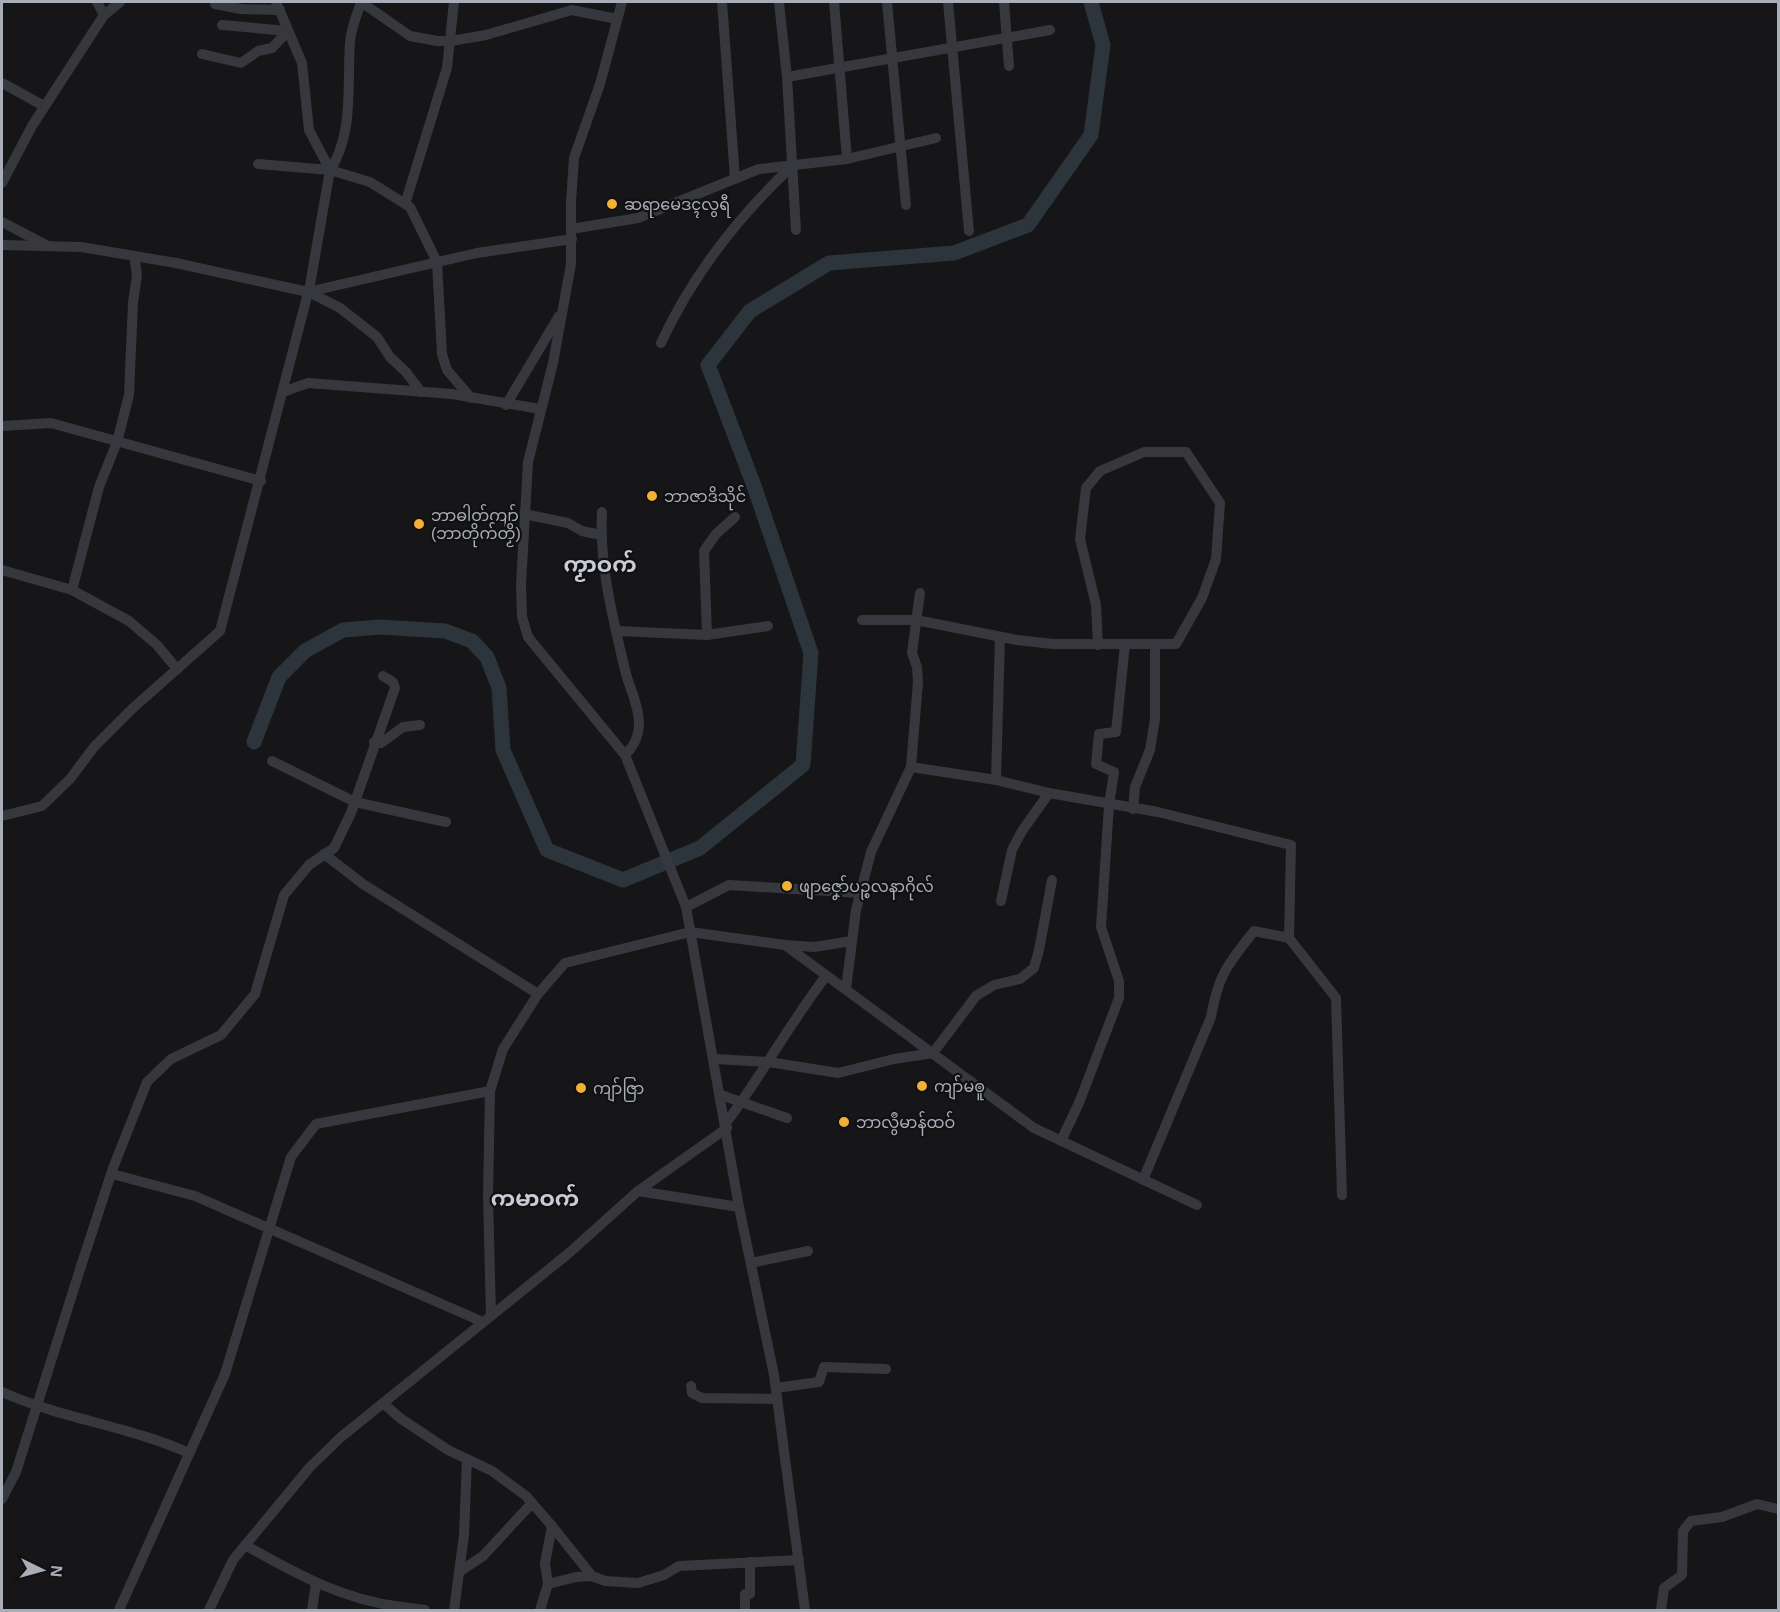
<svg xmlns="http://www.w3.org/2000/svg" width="1780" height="1612" font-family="Arial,'Noto Sans Myanmar',sans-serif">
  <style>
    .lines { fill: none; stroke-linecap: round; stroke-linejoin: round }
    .river { stroke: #2c353c; stroke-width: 15 }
    .minor { stroke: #37383d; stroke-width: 10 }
    .poi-dot { fill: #f2b134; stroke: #111113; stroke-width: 2 }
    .labels { text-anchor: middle; stroke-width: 4.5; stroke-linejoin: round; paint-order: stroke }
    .poi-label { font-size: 16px; fill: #a8adb8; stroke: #111113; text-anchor: start }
    .district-label { font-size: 22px; font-weight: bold; fill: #c9ccd4; stroke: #111113 }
  </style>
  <rect width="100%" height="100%" fill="#161618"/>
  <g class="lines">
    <path class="river" d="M254,742L279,677L305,651L343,630L380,627L445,631L472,641L487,657L499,688L503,750L547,850L623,880L700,848L803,765L811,653L753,483L708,365L750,311L829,263L954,253L1028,225L1091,135L1103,45L1091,2"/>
    <g class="minor">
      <path d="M361,2L410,36L437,41H451L486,35L572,10L617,19"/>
      <path d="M622,2L600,84L574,158L571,202V264L553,363L528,462L521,585L522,617L528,637L625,755L686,907L739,1207L774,1375L805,1610"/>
      <path d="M722,2L735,178"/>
      <path d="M779,2L787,77L796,230"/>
      <path d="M887,2L906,205"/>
      <path d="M948,2L969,231"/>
      <path d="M1004,2L1009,66"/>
      <path d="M215,4L241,9L280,10"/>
      <path d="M104,15L120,2"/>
      <path d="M222,25L288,31"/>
      <path d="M202,54L241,63L258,51L272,48L288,31"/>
      <path d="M787,77L1050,30"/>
      <path d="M2,83L44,106"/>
      <path d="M847,159L936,138"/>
      <path d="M258,164L330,170L370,182L410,207L437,262L442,354L447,370L471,398"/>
      <path d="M330,170C354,134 347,84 350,42C351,28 357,15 361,2"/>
      <path d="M2,183L32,126L104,15L97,2"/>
      <path d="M405,204L447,68L454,2"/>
      <path d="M2,222L46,245"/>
      <path d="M571,229L638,218L759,169L847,159L834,2"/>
      <path d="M2,245L81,247L176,263L308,292L477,253L572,239"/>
      <path d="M309,292L340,308L377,337L390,357L406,372L421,392"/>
      <path d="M661,343C692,276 739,216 792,166"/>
      <path d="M283,392L308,383L452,394L540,409"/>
      <path d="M506,405L559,316"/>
      <path d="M2,426L51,423L261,481"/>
      <path d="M602,512C599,564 613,619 625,670C629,687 639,705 639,723C639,737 634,746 625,755"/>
      <path d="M524,514L568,523L582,531L601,535"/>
      <path d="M2,570L72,590L129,621L157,645L177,669"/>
      <path d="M72,590L99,487L117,442L129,395L133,303L137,275L134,256"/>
      <path d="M862,620H916L1017,640L1053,644H1176L1202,598L1216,559L1220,503L1186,452H1144L1100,471L1086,488L1080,539L1096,605L1098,645"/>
      <path d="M618,631L707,635L768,626"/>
      <path d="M707,635L704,551L716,534L735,517"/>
      <path d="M374,742L381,743L403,727L420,725"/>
      <path d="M272,761L355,802L446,822"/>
      <path d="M911,767L918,682L917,667L912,653L920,593"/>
      <path d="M996,780L1049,793L1158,812L1291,845L1289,938L1254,931C1228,964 1218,975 1211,1017L1143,1180"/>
      <path d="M1133,809L1135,787L1150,750L1155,719V650"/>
      <path d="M2,816L42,806L70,779L94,747L133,708L220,631L310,285L330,170L309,130L302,63L276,2"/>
      <path d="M324,854L363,884L538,994"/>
      <path d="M1001,901L1012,850L1022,831L1049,793"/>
      <path d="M686,907L729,885L861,893"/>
      <path d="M1289,938L1336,998L1342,1195"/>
      <path d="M785,945L814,947L852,941"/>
      <path d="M846,989L856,910L871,852L911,767L996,780L1000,637"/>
      <path d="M714,1059L769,1062L838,1073L894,1059L933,1053L976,996L994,985L1020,979L1034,968L1039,950L1052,880"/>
      <path d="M721,1095L787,1118"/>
      <path d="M726,1123C762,1075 790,1023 826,976"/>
      <path d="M1061,1141L1079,1103L1119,998V981L1101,927L1109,805L1114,772L1096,764L1099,734L1116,732L1125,644"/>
      <path d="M112,1174L195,1196L483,1322"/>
      <path d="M638,1191L739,1207"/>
      <path d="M751,1263L808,1251"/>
      <path d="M491,1316L488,1196L490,1091L503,1049L538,994L565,963L690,932L785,945L1034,1128L1197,1205"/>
      <path d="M691,1386L692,1393L702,1398L777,1399"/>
      <path d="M776,1388L819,1382L824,1367L886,1369"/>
      <path d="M2,1392C62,1419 129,1426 189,1453"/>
      <path d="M383,1403L400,1418L448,1450L492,1471L526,1496L552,1526"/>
      <path d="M2,1499L16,1472L82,1263L113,1168L147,1082L171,1059L221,1035L255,994L284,895L309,865L334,848L351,813L395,688L393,682L383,676"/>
      <path d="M245,1545C296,1574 343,1600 402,1607"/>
      <path d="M459,1572L483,1556L532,1503"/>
      <path d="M548,1584L545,1563L552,1526L592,1576"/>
      <path d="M119,1610L225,1374L291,1157L316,1124L490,1091"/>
      <path d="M209,1610L233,1560L310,1467L341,1437L569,1253L638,1191L727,1128"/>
      <path d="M312,1610L316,1583"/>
      <path d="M402,1610V1607L425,1610"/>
      <path d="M454,1610L464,1535L467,1459"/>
      <path d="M540,1610L548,1584L576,1577L592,1576L605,1581L638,1583L664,1575L679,1566L799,1560"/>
      <path d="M745,1610V1594H750V1562"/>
      <path d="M1661,1610L1664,1588L1682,1575L1683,1531L1691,1521L1722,1517L1757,1504L1778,1509"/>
    </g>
  </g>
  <g class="poi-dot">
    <circle cx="612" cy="204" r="6"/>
    <circle cx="652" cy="496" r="6"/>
    <circle cx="419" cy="524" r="6"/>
    <circle cx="787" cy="886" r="6"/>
    <circle cx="922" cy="1086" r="6"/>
    <circle cx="581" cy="1088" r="6"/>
    <circle cx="844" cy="1122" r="6"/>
  </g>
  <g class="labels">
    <g class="poi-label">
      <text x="624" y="210">ဆရာမေဒၚလွရီ</text>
      <text x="664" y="502">ဘာဇာဒိသိုင်</text>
      <text x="431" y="521">ဘာဓါတ်ကျာ်<tspan x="431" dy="18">(ဘာတိုက်တၟိ)</tspan></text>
      <text x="799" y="892">ဖျာဇၞော်ပဉ္စလနာဂိုလ်</text>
      <text x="934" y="1092">ကျာ်မၜူ</text>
      <text x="593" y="1094">ကျာ်ဇြာ</text>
      <text x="856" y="1128">ဘာလွဳမာန်ထဝ်</text>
    </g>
    <g class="district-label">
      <text x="600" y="572">ကၟာဝက်</text>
      <text x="535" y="1206">ကမာဝက်</text>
    </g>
  </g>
  <rect width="1780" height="1612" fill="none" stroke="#a8adb8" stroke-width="6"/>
  <g transform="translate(42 1570) rotate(95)" stroke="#111113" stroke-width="4.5" paint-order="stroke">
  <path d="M0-4.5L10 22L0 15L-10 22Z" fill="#a8adb8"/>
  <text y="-9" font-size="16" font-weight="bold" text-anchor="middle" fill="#a8adb8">N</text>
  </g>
</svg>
